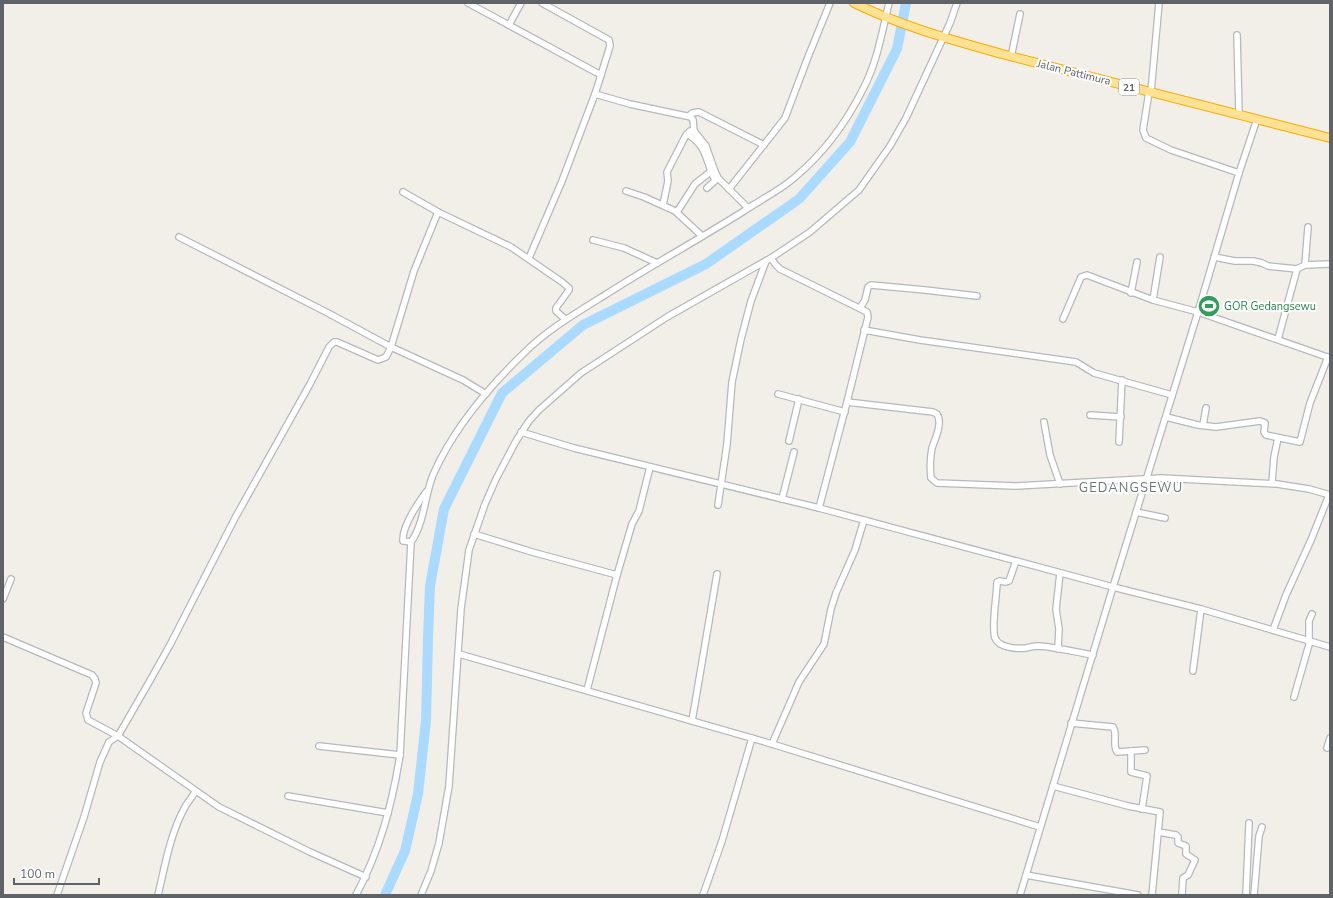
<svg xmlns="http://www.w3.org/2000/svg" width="1333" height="898" font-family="'Nunito Sans',sans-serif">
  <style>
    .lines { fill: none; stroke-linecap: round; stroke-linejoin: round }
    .river { stroke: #aadaff; stroke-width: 10 }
    .minor-casing { stroke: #b5b8bc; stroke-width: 8 }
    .highway-casing { stroke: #f9ab00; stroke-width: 10 }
    .minor { stroke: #fff; stroke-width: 5.5 }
    .highway { stroke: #fde293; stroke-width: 8 }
    .labels { text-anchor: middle; stroke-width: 4; stroke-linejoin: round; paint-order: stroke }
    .shield { fill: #fff; stroke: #8f9295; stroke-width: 1 }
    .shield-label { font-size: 10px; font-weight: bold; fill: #5f6368 }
    .street-label { font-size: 11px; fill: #5f6368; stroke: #fff }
    .leisure-label { font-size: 11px; fill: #27864d; stroke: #fff; text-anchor: start }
    .quarter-label { font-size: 13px; letter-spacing: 1px; fill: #70757a; stroke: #fff }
  </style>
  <rect width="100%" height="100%" fill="#f1efe8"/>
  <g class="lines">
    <path class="river" d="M385,895L405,851L418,794L426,721L428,638L430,586L444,509L502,393L583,325L706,264L799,199L850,142L897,49L906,3"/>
    <g class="minor-casing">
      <g id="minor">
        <path d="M468,3L601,75L595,94L630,104L691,117L693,120L694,131L706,146L714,169L718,178L748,208"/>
        <path d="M542,3L609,40L610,46L601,75"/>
        <path d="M509,25L521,3"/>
        <path d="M1237,35L1239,114"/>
        <path d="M1011,57L1020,14"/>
        <path d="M1149,92L1143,130L1146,138L1171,150L1239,173"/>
        <path d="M1151,92L1159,3"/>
        <path d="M689,116L692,113L699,112L764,145"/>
        <path d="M1257,119L1239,173L1198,312L1113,587L1201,609L1330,647"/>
        <path d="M687,134C708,146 705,161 715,180"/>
        <path d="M707,188L717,179"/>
        <path d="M729,189L785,118L808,57L830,3"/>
        <path d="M626,191L644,197L675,211L702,236"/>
        <path d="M403,192L438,212L511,247L562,282L569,288V290L556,308V311L565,319"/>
        <path d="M663,205L668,181L667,172L686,135L690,131H694"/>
        <path d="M677,212L695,184L714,169"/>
        <path d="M179,237L328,313L391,347L463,380L486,394"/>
        <path d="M593,240L624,248L657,263"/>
        <path d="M1214,257L1235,261H1253L1262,263L1268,266L1297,269"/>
        <path d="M529,258L562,181L595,94"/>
        <path d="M771,258L776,265L780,269L867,312L868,317L847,402"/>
        <path d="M1305,265L1308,227"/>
        <path d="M1131,293L1137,262"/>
        <path d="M1153,300L1160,257"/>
        <path d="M860,308L865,300L868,287L871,285L925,290L977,296"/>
        <path d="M1063,319L1081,277L1087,275L1153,300L1198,312L1330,358"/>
        <path d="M864,330L920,340L1076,362L1094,373L1172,395"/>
        <path d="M1278,339L1297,269L1305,265L1330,264"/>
        <path d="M778,394L845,412"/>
        <path d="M1090,415L1121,417"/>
        <path d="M1166,417L1198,425L1216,427L1260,421L1265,423L1264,432L1266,435L1300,442L1310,403L1328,357"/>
        <path d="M1044,422L1050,455L1060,484"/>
        <path d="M1203,425L1206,408"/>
        <path d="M521,432L574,448L819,508L1113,587L1020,895"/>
        <path d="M789,441L799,399"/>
        <path d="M1119,442L1122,380"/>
        <path d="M1272,483L1274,457L1278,438"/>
        <path d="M782,499L794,452"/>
        <path d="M718,505L727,444L732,382L741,339L751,301L766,261"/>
        <path d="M819,508L847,402L933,412L937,414C943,423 935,439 932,448C930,458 930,469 931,478L937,483L1015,486L1161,478L1277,484L1309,489L1330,495"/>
        <path d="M1136,512L1165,518"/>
        <path d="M474,534L532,552L617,575"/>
        <path d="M411,542L403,541C402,527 418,503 426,492"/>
        <path d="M1016,561L1009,581L1006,582L999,581L997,582C997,595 991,627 995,638C999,648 1017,649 1026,648C1030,647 1034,646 1038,646C1056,647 1075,652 1093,655"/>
        <path d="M3,599L11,579"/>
        <path d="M1273,630L1286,595L1311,540L1329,495"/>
        <path d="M3,637L92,675L95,679L96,683L86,713L88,720L118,736L219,807L310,852L366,877"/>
        <path d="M1309,641V621L1312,614"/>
        <path d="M1058,649L1059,629L1056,609L1060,573"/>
        <path d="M459,654L772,744L1040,827"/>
        <path d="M1193,671L1201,609"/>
        <path d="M587,690L617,575L632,524L639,511L650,467"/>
        <path d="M1294,697L1310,641"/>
        <path d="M692,721L717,574"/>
        <path d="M1071,723L1113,727C1118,734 1112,744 1117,752L1145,750"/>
        <path d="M772,744L799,682L824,644L831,609L836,593L855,550L864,520"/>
        <path d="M319,746L400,755"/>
        <path d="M1327,748L1330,738"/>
        <path d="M1131,751V772L1147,776L1142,809"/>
        <path d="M1053,786L1128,806L1160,812L1152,895"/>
        <path d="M288,796L388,813"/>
        <path d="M1158,832L1176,835L1178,837V843L1186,846V854L1195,860L1188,875L1183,878L1182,895"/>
        <path d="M1026,875L1138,895"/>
        <path d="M57,895L84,817L100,762L109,742L118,736L152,677L171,643L235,518L310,384L329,347L334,342H337L378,360L386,357L391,347L414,271L438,212"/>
        <path d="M158,895C165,866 170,834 185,807C188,802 192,797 195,792"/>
        <path d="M356,895C380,850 392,805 400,755L411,542C414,538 416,534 418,529C425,512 426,492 433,475C453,429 488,388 523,354C547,330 576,313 605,295C650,266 698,240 744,211C760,200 779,191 794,178C823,154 846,123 863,89C877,63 882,32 889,3"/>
        <path d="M421,895L431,871L439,843L449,786L461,609L469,550L485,504L496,479L516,441L529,421L539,410L581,373L667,317L771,258L810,232L859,190L890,146L906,118L950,23L957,3"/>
        <path d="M703,895L722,841L752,738"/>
        <path d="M1246,895L1249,823"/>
        <path d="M1254,895L1259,836L1262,827"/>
      </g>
    </g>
    <g class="highway-casing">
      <path id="highway" d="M854,3C901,26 952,40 1002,54L1330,138"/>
    </g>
    <use href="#minor" class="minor"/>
    <use href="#highway" class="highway"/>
  </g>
  <defs>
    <g id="stadium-disc" transform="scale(1.15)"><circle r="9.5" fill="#2e9e5b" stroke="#fff"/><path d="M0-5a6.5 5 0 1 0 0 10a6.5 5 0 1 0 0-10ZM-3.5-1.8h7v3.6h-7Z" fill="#fff"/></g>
  </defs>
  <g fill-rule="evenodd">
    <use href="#stadium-disc" x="1209" y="306"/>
  </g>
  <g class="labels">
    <rect class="shield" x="1119" y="79" width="20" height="16" rx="3"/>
    <g class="shield-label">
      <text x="1129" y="91">21</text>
    </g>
    <g class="street-label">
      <text transform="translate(1074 72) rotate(14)" y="4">Jalan Pattimura</text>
    </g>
    <g class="leisure-label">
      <text x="1224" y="310">GOR Gedangsewu</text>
    </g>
    <g class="quarter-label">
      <text x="1131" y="492">GEDANGSEWU</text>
    </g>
  </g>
  <rect width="1333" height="898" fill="none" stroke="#5f6368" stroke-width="8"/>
  <path d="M14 878v6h85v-6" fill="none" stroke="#5f6368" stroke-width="2"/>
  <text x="20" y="878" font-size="12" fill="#5f6368" stroke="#ffffff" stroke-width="3" paint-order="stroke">100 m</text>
</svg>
